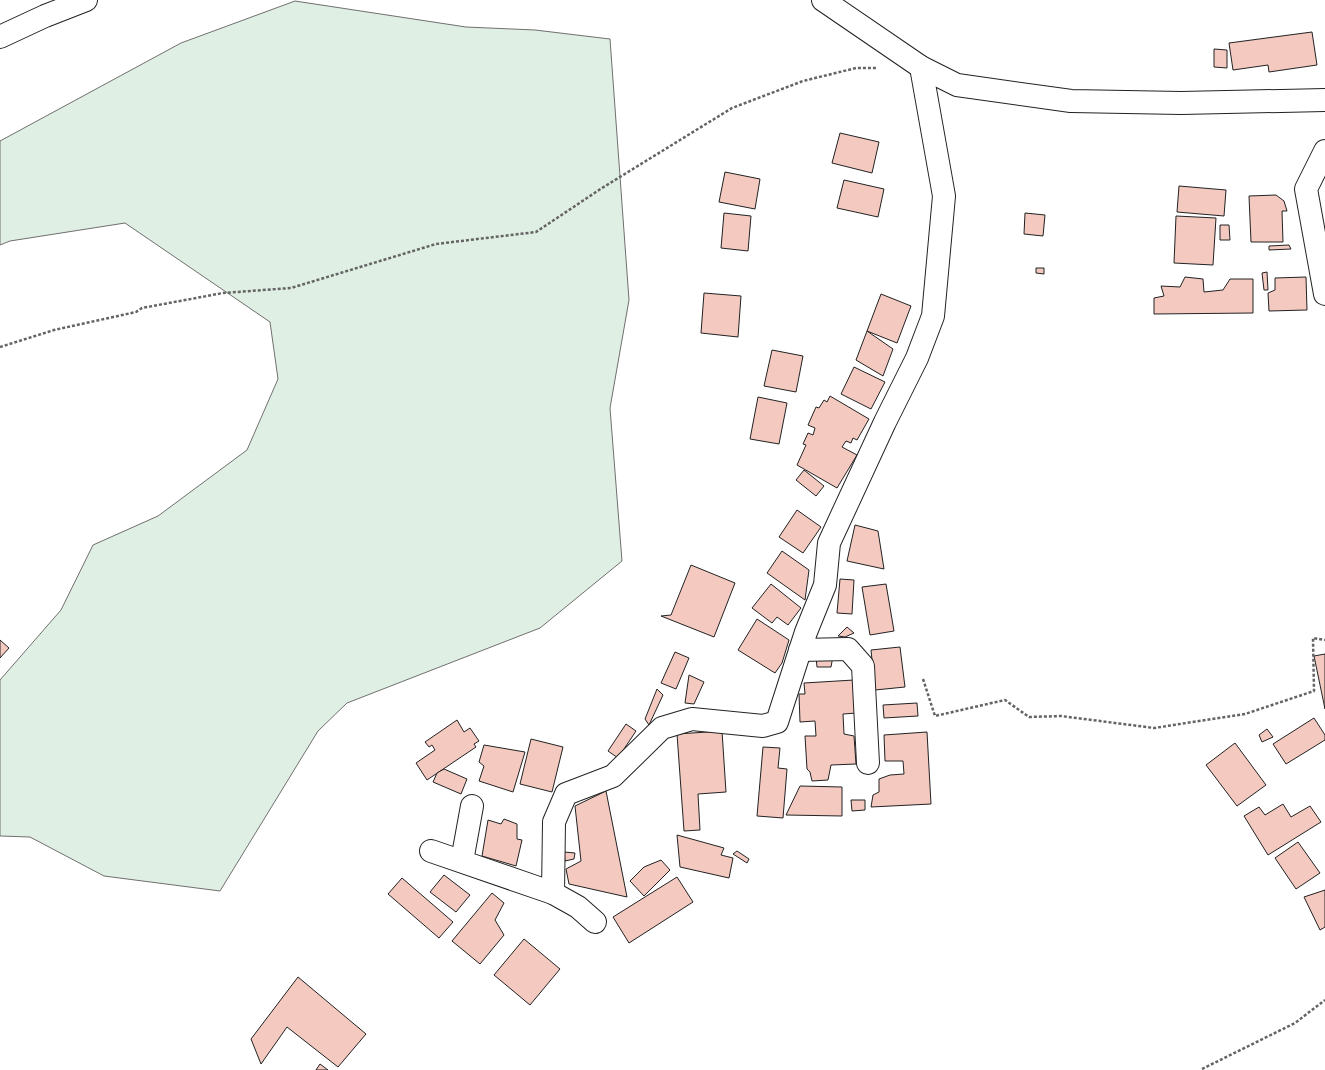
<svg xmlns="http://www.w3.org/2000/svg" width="1325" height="1070" font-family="'Playfair Display',serif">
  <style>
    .green { fill: #e0efe3; stroke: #6f6f6f }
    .building { fill: #f3c9c0; stroke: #222 }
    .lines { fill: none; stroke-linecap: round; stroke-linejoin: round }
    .minor-casing { stroke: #222; stroke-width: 24 }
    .path { stroke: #646464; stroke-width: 2.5; stroke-dasharray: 3 2; stroke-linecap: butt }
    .minor { stroke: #fff; stroke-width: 22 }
  </style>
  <rect width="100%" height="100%" fill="#fff"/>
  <path class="green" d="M295,1L466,27L535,30L610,39L629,300L610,408L622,561L540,628L347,703L318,731L220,891L104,876L30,837L0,836V680L61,610L93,545L158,516L247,450L278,379L270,322L125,223L10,241L0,245V141L181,43Z"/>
  <g class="building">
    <path d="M1312,32L1317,65L1269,72L1268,65L1233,70L1229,43Z"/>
    <path d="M1214,49L1227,50V68L1214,67Z"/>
    <path d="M840,133L879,142L872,173L832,163Z"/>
    <path d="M725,172L760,179L755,209L719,202Z"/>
    <path d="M844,180L884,189L878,217L837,208Z"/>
    <path d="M1179,186L1226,190L1224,216L1177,212Z"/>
    <path d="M1276,195L1284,201L1287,211H1282L1283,242H1251L1249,196Z"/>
    <path d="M724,213L751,216L748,251L721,248Z"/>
    <path d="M1025,213L1045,215L1043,236L1024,234Z"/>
    <path d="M1176,216L1216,218L1213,265L1174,263Z"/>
    <path d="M1220,225H1229L1230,240H1220Z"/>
    <path d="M1289,245L1291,249L1269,250V246Z"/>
    <path d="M1036,268H1044V274L1036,273Z"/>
    <path d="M1267,272L1268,290H1264L1262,273Z"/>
    <path d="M1185,277L1203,279L1204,292L1223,290L1230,279H1253V313L1154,314V298L1164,296L1161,286L1180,287Z"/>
    <path d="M1306,277L1307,310L1269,311L1268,293L1275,290V278Z"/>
    <path d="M704,293L741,296L738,337L701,333Z"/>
    <path d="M881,294L911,306L897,343L867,331Z"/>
    <path d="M867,331L893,349L883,376L856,360Z"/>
    <path d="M772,350L803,356L796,392L764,386Z"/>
    <path d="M854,367L885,382L871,409L841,394Z"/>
    <path d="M830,396L869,419L857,440L853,438L851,443L846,441L842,447L857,455L837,488L797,465L806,445L803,444L808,433L813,435L815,428L808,425L816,407L819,408L824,400L827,402Z"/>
    <path d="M758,397L787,403L779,444L750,439Z"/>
    <path d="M804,470L824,486L816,496L796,480Z"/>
    <path d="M797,510L821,527L803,553L779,537Z"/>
    <path d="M855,525L878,531L884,569L847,561Z"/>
    <path d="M782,551L809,570L805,600L767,573Z"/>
    <path d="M691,565L735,583L714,637L661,616L671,615Z"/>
    <path d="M840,579L854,580L852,614L837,613Z"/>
    <path d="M771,584L801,608L788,625L777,617L772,623L752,608Z"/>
    <path d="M886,584L894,631L870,635L862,587Z"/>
    <path d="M757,619L789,640L782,663L775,673L738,650Z"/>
    <path d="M847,627L854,633L845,637L838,636Z"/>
    <path d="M0,640L9,648L0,658Z"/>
    <path d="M900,647L905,687L875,690L871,650Z"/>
    <path d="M675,652L689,658L676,689L661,683Z"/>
    <path d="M1325,654V709L1314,656Z"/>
    <path d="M833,656L831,667H817L816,657Z"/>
    <path d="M689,675L704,682L694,704L685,703Z"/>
    <path d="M854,680L857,713L843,714L844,734L854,736L856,764L831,765L828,780L812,781L810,772L807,769L805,736H816L815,721L800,722L799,694H805L804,683Z"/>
    <path d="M657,689L663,695L649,725L645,719Z"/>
    <path d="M917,703L918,716L884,718L883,705Z"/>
    <path d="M1314,718L1325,735V740L1286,764L1273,744Z"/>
    <path d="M457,720L464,732L470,728L479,741L474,744L476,747L427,780L416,763L435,750L432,745L429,747L425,742Z"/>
    <path d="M626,724L636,731L618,758L608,751Z"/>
    <path d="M1267,729L1273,737L1262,742L1259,735Z"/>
    <path d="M722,731L726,792L698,794L700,830L684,831L677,734Z"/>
    <path d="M927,732L931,804L871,807L873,795L879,792V779L890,775L904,774L903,761H885L884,735Z"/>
    <path d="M531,739L563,747L552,792L520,784Z"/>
    <path d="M1235,743L1266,785L1237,806L1206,765Z"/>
    <path d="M484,745L525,752L513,792L479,781L484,766L479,762Z"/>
    <path d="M763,747L780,748L778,768L787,769L783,818L757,816Z"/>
    <path d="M444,769L467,779L461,794L433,782L437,773Z"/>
    <path d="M800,786L842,787V816L786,815Z"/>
    <path d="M606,791L627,897L569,884L566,869L581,861L575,806Z"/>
    <path d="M851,800H865V810L852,811Z"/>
    <path d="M1283,804L1291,817L1310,806L1321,822L1268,855L1244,816L1259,807L1265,815Z"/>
    <path d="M504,819L517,824V839L522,840L516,866L482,856L488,820L501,824Z"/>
    <path d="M677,835L724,848L721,855L733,858L729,878L680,867Z"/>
    <path d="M1298,842L1320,873L1296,889L1275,858Z"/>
    <path d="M737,851L749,859L747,863L733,854Z"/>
    <path d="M564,852L575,853L574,859L565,861Z"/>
    <path d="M661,860L670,870L644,896L630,881L644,867Z"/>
    <path d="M444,875L470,895L456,912L430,892Z"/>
    <path d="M677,877L693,902L629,943L613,917Z"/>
    <path d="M402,878L453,922L439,938L388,894Z"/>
    <path d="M1325,890V927L1320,930L1304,897Z"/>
    <path d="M492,893L504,903L495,920L504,935L480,964L452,941Z"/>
    <path d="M524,939L560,969L530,1005L494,975Z"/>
    <path d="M298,977L366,1034L338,1067L287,1027L261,1064L251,1039Z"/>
    <path d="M320,1064L328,1070H316Z"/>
  </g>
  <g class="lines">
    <g class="minor-casing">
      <g id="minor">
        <path d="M823,0L921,67L957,85L1071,101L1181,103L1325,100"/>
        <path d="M0,37L45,16L86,0"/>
        <path d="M1325,151L1306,189L1325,294"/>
        <path d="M800,650L848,649L863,666L868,763"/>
        <path d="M431,851L553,893L578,907L595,922"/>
        <path d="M462,861L472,806"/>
        <path d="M553,893L554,822L566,794L613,776L662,728L692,719L763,726L777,722L806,632L825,585L829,543L885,422L917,358L933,316L944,196L921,67"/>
      </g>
    </g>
    <g class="path">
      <path d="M0,347L54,330L136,312L142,308L223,293L291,288L436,244L536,232L602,188L732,108L803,81L856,68H876"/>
      <path d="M923,679L935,716L1005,700L1029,717L1061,716L1154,728L1245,714L1314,691L1313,638L1325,640"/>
      <path d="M1202,1069L1295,1023L1325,1000"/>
    </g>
    <use href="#minor" class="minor"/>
  </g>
</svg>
